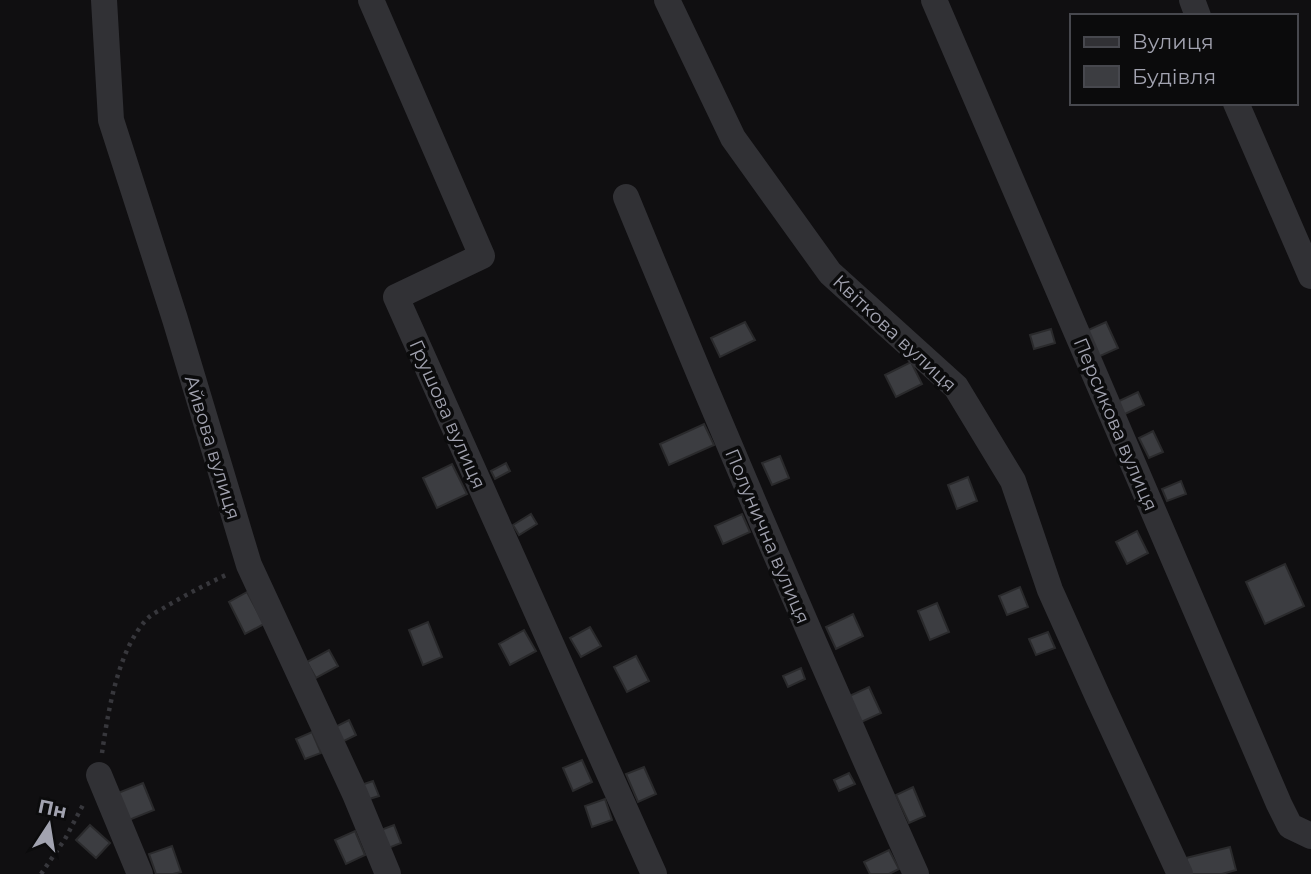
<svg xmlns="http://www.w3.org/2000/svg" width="1311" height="874" font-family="Montserrat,sans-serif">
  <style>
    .building { fill: #3c3d41; stroke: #2a2a2c; stroke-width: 2 }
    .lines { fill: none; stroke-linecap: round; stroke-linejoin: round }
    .path { stroke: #37373c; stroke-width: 4.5; stroke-dasharray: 3.5 5; stroke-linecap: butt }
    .minor { stroke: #313135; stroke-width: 26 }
    .labels { text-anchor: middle; stroke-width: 7; stroke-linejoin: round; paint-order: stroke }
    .street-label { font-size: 19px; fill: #a2a3b0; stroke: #0b0b0c }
  </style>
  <rect width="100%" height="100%" fill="#100f11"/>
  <g class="building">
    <path d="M745,322L755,340L720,357L711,338Z"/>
    <path d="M1106,322L1118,348L1098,357L1086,331Z"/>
    <path d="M1051,329L1055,343L1034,349L1030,335Z"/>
    <path d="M911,362L922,384L896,397L885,375Z"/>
    <path d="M1138,392L1144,405L1123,415L1117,402Z"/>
    <path d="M704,424L714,445L669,465L660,444Z"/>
    <path d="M1153,431L1163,452L1149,458L1139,438Z"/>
    <path d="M780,456L789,478L772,485L762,463Z"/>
    <path d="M506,463L510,471L495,479L491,471Z"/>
    <path d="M452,464L467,494L437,508L423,478Z"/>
    <path d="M968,477L977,501L957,509L948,485Z"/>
    <path d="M1181,481L1186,494L1167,501L1162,489Z"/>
    <path d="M531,514L537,524L519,535L513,525Z"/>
    <path d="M742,514L750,532L723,544L715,526Z"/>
    <path d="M1137,531L1148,553L1127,564L1116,542Z"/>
    <path d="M1285,564L1304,606L1265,624L1246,582Z"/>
    <path d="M1020,587L1028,607L1007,615L999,596Z"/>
    <path d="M247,592L264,624L245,634L229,602Z"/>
    <path d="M937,603L949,632L930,640L918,611Z"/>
    <path d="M853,614L863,636L836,649L826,627Z"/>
    <path d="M428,622L442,657L423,665L409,630Z"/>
    <path d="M590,627L601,646L581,657L570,638Z"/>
    <path d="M524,630L536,651L510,665L499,644Z"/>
    <path d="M1048,632L1055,648L1036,655L1029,639Z"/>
    <path d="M329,650L338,666L316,678L307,662Z"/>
    <path d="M636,656L649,681L627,692L614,667Z"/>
    <path d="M801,668L805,679L788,687L783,676Z"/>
    <path d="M869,687L881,713L857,724L845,698Z"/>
    <path d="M349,720L356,735L342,742L335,727Z"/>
    <path d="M312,732L321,753L305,759L296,739Z"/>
    <path d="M582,760L592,782L573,791L563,768Z"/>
    <path d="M644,767L656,794L638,802L626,774Z"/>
    <path d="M849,773L855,784L839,791L834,780Z"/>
    <path d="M373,781L379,796L366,800L361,785Z"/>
    <path d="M143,783L154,810L129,820L118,793Z"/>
    <path d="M913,787L925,816L909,823L896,795Z"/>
    <path d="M605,799L612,820L592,827L585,806Z"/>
    <path d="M90,825L110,843L96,858L76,840Z"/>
    <path d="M394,825L401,843L386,849L378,831Z"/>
    <path d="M355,831L365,855L346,864L335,840Z"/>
    <path d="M172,846L181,872L173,874H156L149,854Z"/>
    <path d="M1230,847L1236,870L1222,874H1191L1186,858Z"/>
    <path d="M889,850L899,869L889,874H870L864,862Z"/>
  </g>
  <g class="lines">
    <g class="path">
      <path d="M102,753C108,712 118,648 148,618C153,613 161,610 167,606C187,594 207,584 228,574"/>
      <path d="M41,874L65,839L84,803"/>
    </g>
    <g class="minor">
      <path d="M104,0L111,120L175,319L249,565L355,794L388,874"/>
      <path d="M371,0L482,256L396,297L654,874"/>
      <path d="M667,0L733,138L830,273L956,387L1013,481L1050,590L1098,697L1180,874"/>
      <path d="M934,0L1279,804L1290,826L1311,836"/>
      <path d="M1192,0L1198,16"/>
      <path d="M1236,103L1311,276"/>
      <path d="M626,197C719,424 816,650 916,874"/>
      <path d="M99,775L140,874"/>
    </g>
  </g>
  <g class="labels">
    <g class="street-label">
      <text transform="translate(895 333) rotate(43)" y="7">Квіткова вулиця</text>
      <text transform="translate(448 414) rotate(66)" y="7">Грушова вулиця</text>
      <text transform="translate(1116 424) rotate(67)" y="7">Персикова вулиця</text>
      <text transform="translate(213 447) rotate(73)" y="7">Айвова вулиця</text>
      <text transform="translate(768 536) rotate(67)" y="7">Полунична вулиця</text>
    </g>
  </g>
  <rect x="1070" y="14" width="228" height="91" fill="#0b0b0c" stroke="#47484e" stroke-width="2"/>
  <rect x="1084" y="37" width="35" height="10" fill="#313135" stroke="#47484e" stroke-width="2"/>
  <text x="1132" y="49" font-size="21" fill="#a2a3b0">Вулиця</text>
  <rect x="1084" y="66" width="35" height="21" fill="#3c3d41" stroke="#47484e" stroke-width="2"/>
  <text x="1132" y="84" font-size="21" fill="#a2a3b0">Будівля</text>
  <g transform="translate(49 825) rotate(12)" stroke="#0b0b0c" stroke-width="5" paint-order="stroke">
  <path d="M0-5L12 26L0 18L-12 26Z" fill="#a2a3b0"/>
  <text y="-10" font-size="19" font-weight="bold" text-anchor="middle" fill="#a2a3b0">Пн</text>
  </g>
</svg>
